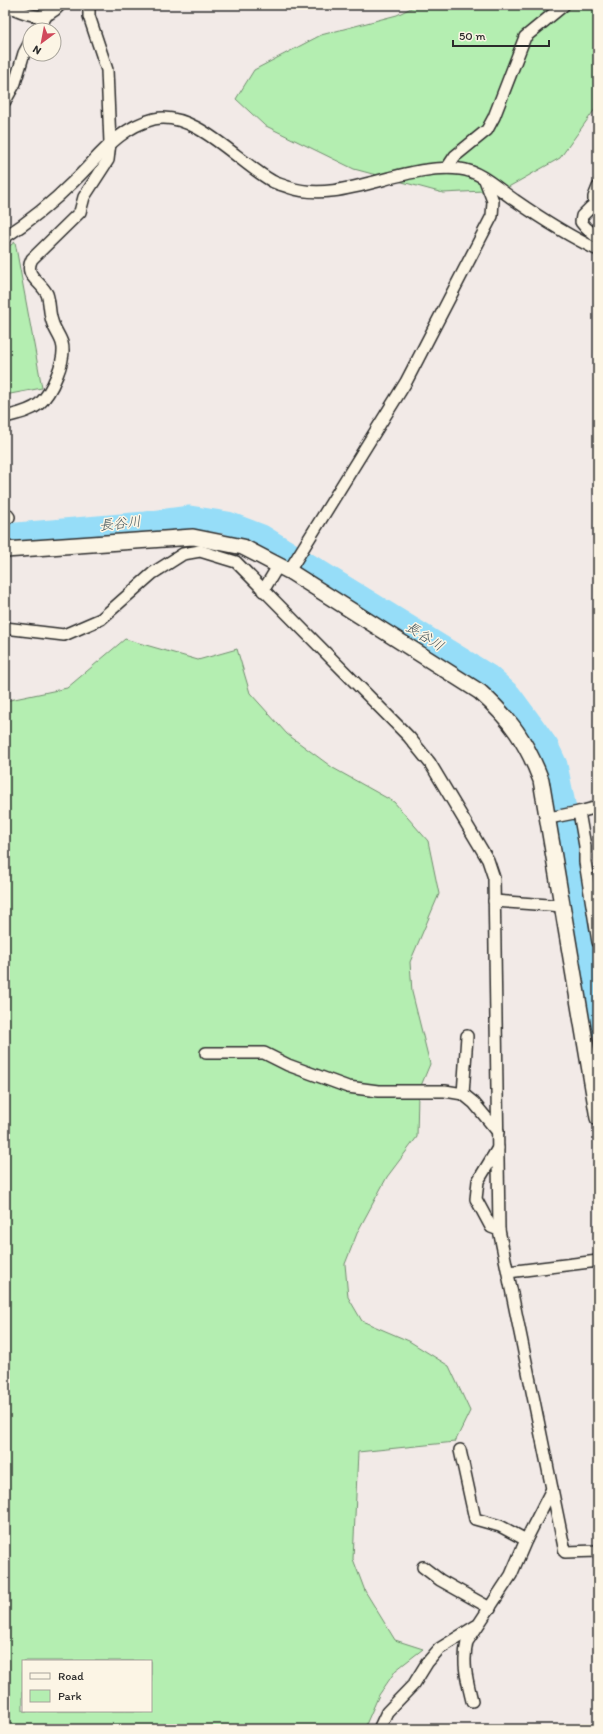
<svg xmlns="http://www.w3.org/2000/svg" width="603" height="1734" font-family="Itim,'Klee One',sans-serif">
  <style>
    .green { fill: #b4eeb1; stroke: #708c6e; fill-rule: evenodd }
    .lines { fill: none; stroke-linecap: round; stroke-linejoin: round }
    .river { stroke: #96ddf8; stroke-width: 23 }
    .street-casing { stroke: #2b2b2b; stroke-width: 14 }
    .secondary-casing { stroke: #2b2b2b; stroke-width: 18 }
    .street { stroke: #fcf5e5; stroke-width: 11 }
    .secondary { stroke: #fcf5e5; stroke-width: 15 }
    .labels { text-anchor: middle; stroke-width: 3; stroke-linejoin: round; paint-order: stroke }
    .water-label { font-size: 14px; font-style: italic; fill: #46585e; stroke: #fcf5e5 }
  </style>
  <rect width="100%" height="100%" fill="#f2eae7"/>
  <filter id="ink" filterUnits="userSpaceOnUse"><feTurbulence type="fractalNoise" baseFrequency=".025" numOctaves="2"/><feDisplacementMap in="SourceGraphic" scale="8" xChannelSelector="R" yChannelSelector="G"/><feConvolveMatrix kernelMatrix="1 2 1 2 8 2 1 2 1" color-interpolation-filters="sRGB"/></filter>
  <g filter="url(#ink)">
    <g class="green">
      <path d="M417,5H598V105L560,158L503,190L443,193L354,169L264,125L236,99L254,70L321,35L397,15Z"/>
      <path d="M15,242L42,388L5,395V249Z"/>
      <path d="M125,639L198,660L237,649L250,693L287,734L333,768L394,802L428,841L439,894L410,962L412,992L430,1064L418,1093L417,1137L387,1177L358,1231L345,1264L348,1297L362,1321L409,1341L449,1366L470,1411L455,1442L358,1452L353,1559L365,1591L395,1640L423,1649L396,1670L379,1695L364,1729H5V701L67,688ZM23,1661H151V1711H23Z"/>
    </g>
    <g class="lines">
      <path class="river" d="M5,535L145,523L190,517L228,523L262,536L489,676L510,695L532,725L547,746L556,765L571,838L598,1025"/>
      <g class="street-casing">
        <g id="street">
          <path d="M5,5C26,13 43,25 60,5"/>
          <path d="M38,30L46,16"/>
          <path d="M5,101L15,83L24,53L30,42"/>
          <path d="M447,168L455,156L487,130L494,117L525,37L564,5"/>
          <path d="M594,207V197L598,187"/>
          <path d="M598,207H591L582,216L581,222L586,228L598,238"/>
          <path d="M5,237C30,221 53,202 74,181C99,157 118,128 154,119C195,110 239,163 272,181C277,184 283,185 288,187C340,206 404,162 460,169C481,171 499,190 516,201C542,219 569,236 598,250"/>
          <path d="M5,417C16,414 29,412 39,404C51,394 67,359 62,343C60,336 54,329 52,321C49,313 50,302 47,294C40,280 23,276 32,259L80,212L84,197L108,160L110,143L107,70L89,16V5"/>
          <path d="M5,512L9,517"/>
          <path d="M289,571L406,382L492,216L493,201L485,180"/>
          <path d="M263,591L278,566"/>
          <path d="M5,628L64,635L101,619L153,573L183,554L200,551L236,562L409,737L430,763L488,860L494,878L499,1230L565,1552L598,1551"/>
          <path d="M579,812L598,807"/>
          <path d="M549,818L579,812L585,846V862L598,942"/>
          <path d="M494,901L563,906"/>
          <path d="M206,1053H264L288,1065L348,1087L378,1091H445L463,1094L474,1103L498,1132"/>
          <path d="M463,1094L467,1036"/>
          <path d="M498,1148L478,1181L476,1199L491,1227L499,1230"/>
          <path d="M508,1272L598,1261"/>
          <path d="M460,1450L475,1519L500,1526L526,1540"/>
          <path d="M423,1567L440,1580L490,1608"/>
          <path d="M472,1701C467,1680 462,1663 467,1642L511,1575L526,1540L552,1489"/>
          <path d="M379,1729L387,1712L414,1684L427,1663L439,1649L476,1626"/>
        </g>
      </g>
      <g class="secondary-casing">
        <path id="secondary" d="M5,550L193,537L243,547L289,571L480,692C511,720 526,741 541,780L598,1118"/>
      </g>
      <use href="#street" class="street"/>
      <use href="#secondary" class="secondary"/>
    </g>
  </g>
  <g class="labels">
    <g class="water-label">
      <text transform="translate(120 523) rotate(-6)" y="5">長谷川</text>
      <text transform="translate(425 636) rotate(32)" y="5">長谷川</text>
    </g>
  </g>
  <rect width="603" height="1734" fill="none" stroke="#fcf5e5" stroke-width="20"/>
  <rect x="10" y="10" width="583" height="1714" fill="none" stroke="#2b2b2b" stroke-width="1.5" filter="url(#ink)"/>
  <rect x="22" y="1660" width="130" height="52" fill="#fcf5e5" stroke="#a8a49b"/>
  <rect x="30" y="1673" width="20" height="6" fill="#fcf5e5" stroke="#a8a49b"/>
  <text x="58" y="1680" font-size="12" fill="#2b2b2b">Road</text>
  <rect x="30" y="1690" width="20" height="12" fill="#b4eeb1" stroke="#a8a49b"/>
  <text x="58" y="1700" font-size="12" fill="#2b2b2b">Park</text>
  <g transform="translate(42 42) rotate(212)"><circle r="19" fill="#fcf5e5" stroke="#a8a49b"/>
  <path d="M0-3L7 15L0 10L-7 15Z" fill="#d1495b"/>
  <text y="-6" font-size="11" font-weight="bold" text-anchor="middle" fill="#2b2b2b">N</text>
  </g>
  <path d="M453 40v6h96v-6" fill="none" stroke="#2b2b2b" stroke-width="2"/>
  <text x="459" y="40" font-size="12" fill="#2b2b2b" stroke="#fcf5e5" stroke-width="3" paint-order="stroke">50 m</text>
</svg>
